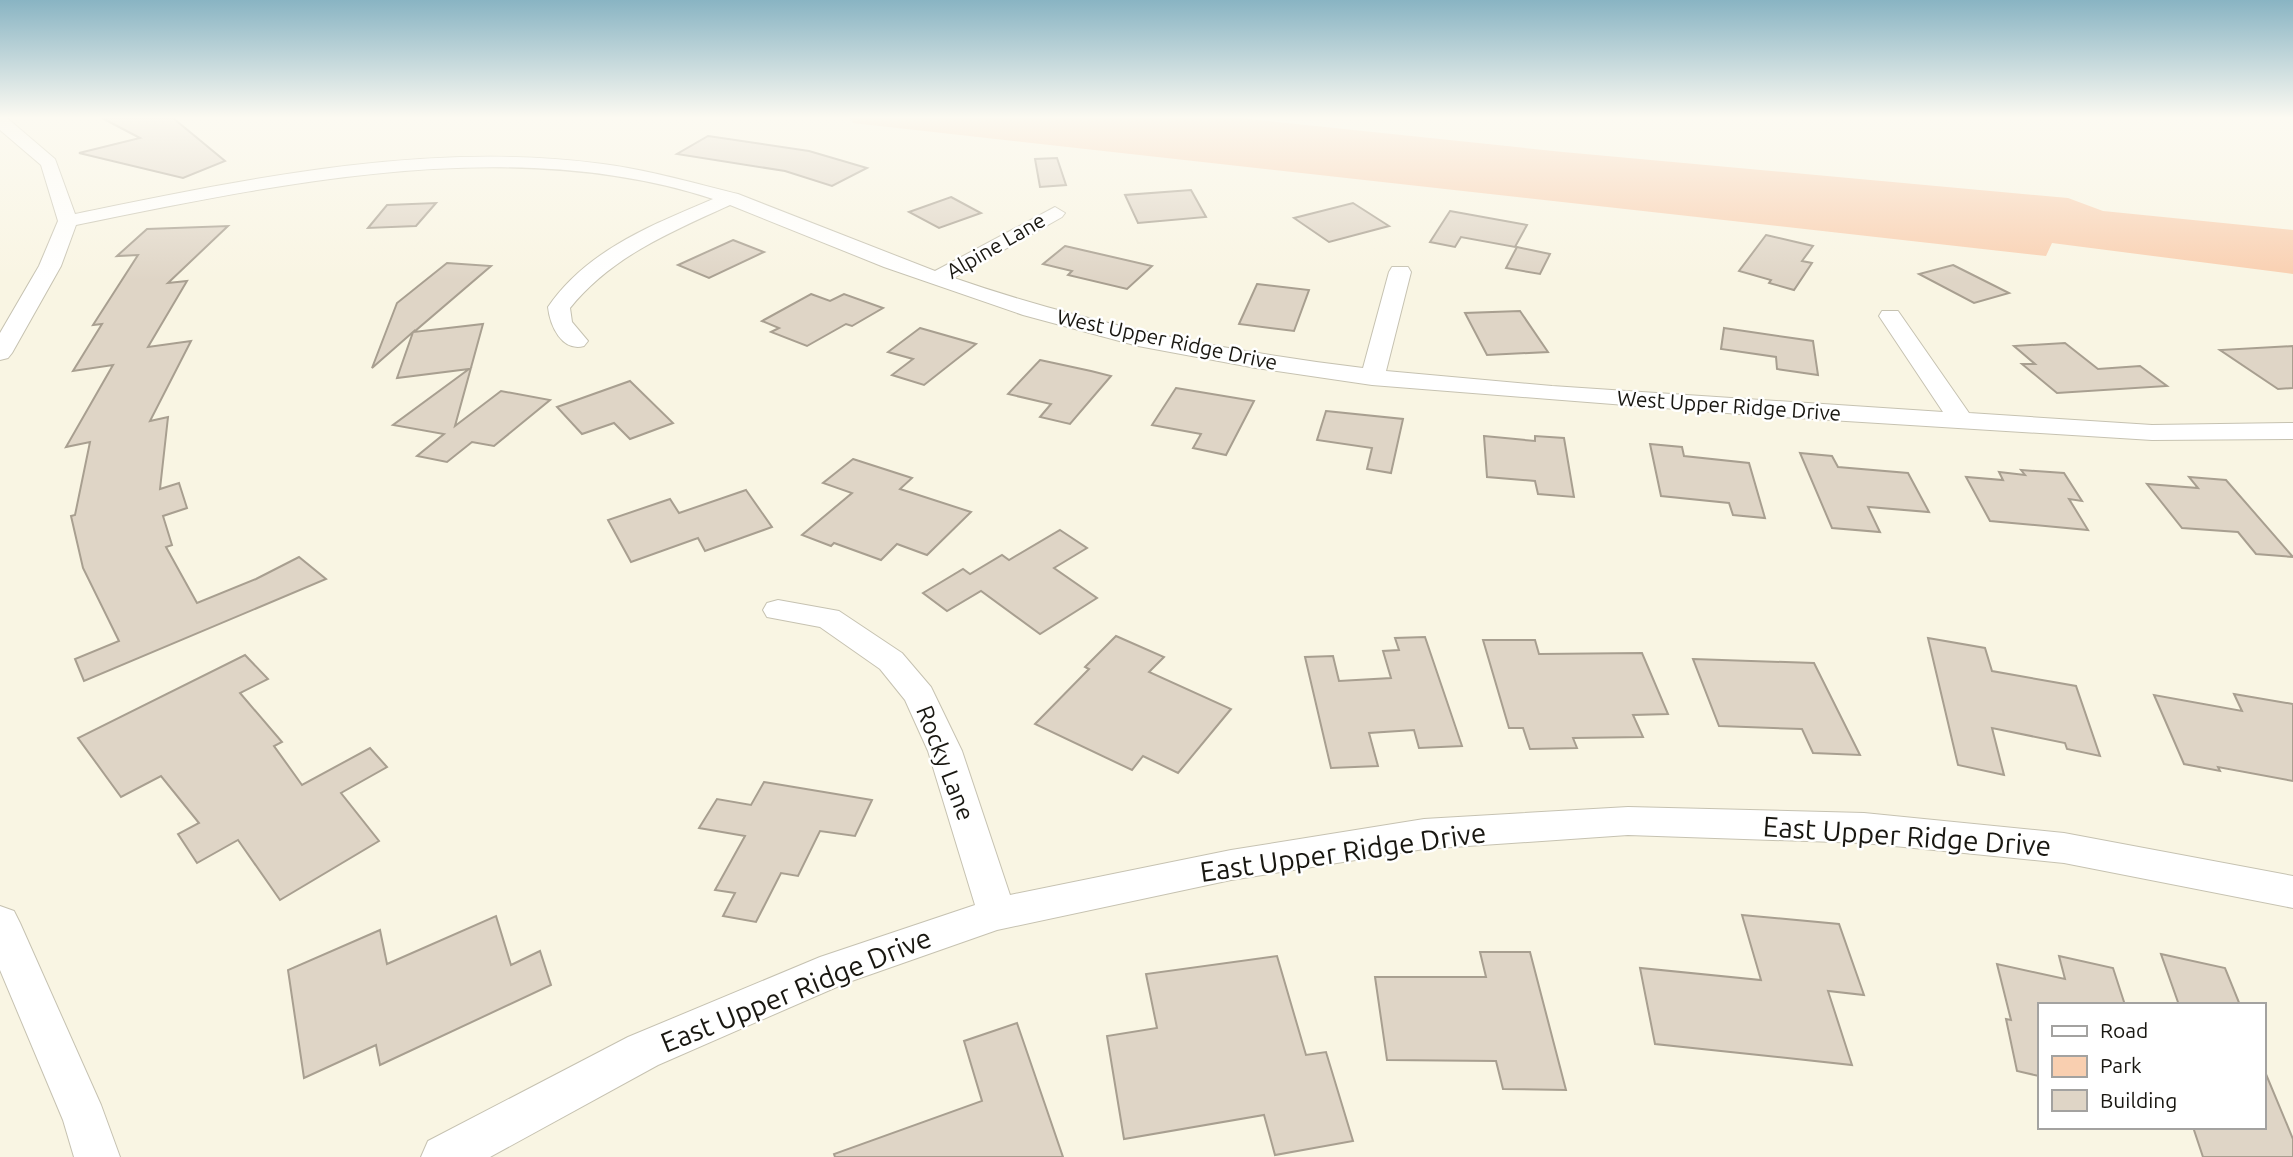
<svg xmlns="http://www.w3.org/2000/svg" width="2293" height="1157" font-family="Ubuntu,sans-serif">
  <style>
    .green { fill: #f9cfb0 }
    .building { fill: #dfd5c6; stroke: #a89f90; stroke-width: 2 }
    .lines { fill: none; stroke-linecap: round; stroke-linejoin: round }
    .street-casing { stroke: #c6c2b1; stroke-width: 2 }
    .street { fill: #fff; fill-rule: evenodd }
    .labels { text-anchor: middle; stroke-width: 5; stroke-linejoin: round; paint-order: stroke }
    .far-street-label { font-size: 21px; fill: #191711; stroke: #fff }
    .street-label { font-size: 24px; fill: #191711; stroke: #fff }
    .near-street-label { font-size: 28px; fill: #191711; stroke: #fff }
  </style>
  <rect width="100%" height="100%" fill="#f9f5e3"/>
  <path class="green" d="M850,118H1240L1563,152L2068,198L2103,211L2293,230V274L2052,243L2046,256L853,123Z"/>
  <g class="building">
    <path d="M102,118H173L225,161L183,178L79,153L140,138Z"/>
    <path d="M708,136L809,151L867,168L832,186L785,171L677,154Z"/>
    <path d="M1057,158L1066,185L1040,187L1035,159Z"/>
    <path d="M1191,190L1206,217L1138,223L1125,195Z"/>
    <path d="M951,197L981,213L939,228L909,212Z"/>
    <path d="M436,203L416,226L368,228L387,205Z"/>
    <path d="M1353,203L1389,226L1329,242L1294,218Z"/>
    <path d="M1450,211L1527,225L1515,247L1461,237L1455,247L1430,242Z"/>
    <path d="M228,226L168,283L187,281L148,347L191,341L150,421L168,417L160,489L179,483L187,508L163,516L172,545L166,547L197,603L256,579L299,557L326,579L84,681L75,659L119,641L83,568L71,516L75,515L90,442L66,447L113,365L73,371L102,324L93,325L138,255L117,256L147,229Z"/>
    <path d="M1766,235L1813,246L1802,261L1812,263L1794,290L1769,283L1771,280L1739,271Z"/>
    <path d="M733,240L764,252L709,278L678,265Z"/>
    <path d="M1065,246L1152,266L1127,289L1068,275L1072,271L1043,264Z"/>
    <path d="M1517,247L1550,254L1540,274L1506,268Z"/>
    <path d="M447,263L491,266L414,332L483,324L455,426L501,391L550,400L494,446L472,442L447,462L417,456L444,434L393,425L469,369L397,378L413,332L372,368L397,303Z"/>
    <path d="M1953,265L2009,293L1974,303L1919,274Z"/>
    <path d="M1257,284L1309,290L1294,331L1239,324Z"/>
    <path d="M811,294L830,301L844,294L883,308L852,326L846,324L807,346L771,332L779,328L762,321Z"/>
    <path d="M1520,311L1548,352L1487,355L1465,313Z"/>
    <path d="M920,328L976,344L924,385L892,375L913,359L888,352Z"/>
    <path d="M1724,328L1813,341L1818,375L1777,369L1776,357L1721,349Z"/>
    <path d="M2065,343L2098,369L2140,366L2167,386L2057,393L2022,364H2035L2014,346Z"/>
    <path d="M2293,346V388L2278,389L2220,350Z"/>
    <path d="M1040,360L1091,371L1111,376L1070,424L1040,417L1051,404L1008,394Z"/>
    <path d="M630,381L673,423L630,439L614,423L582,434L557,407Z"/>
    <path d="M1176,388L1254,401L1226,455L1193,448L1201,434L1152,425Z"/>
    <path d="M1326,411L1403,419L1391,473L1367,469L1372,448L1317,440Z"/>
    <path d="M1484,436L1535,441V436L1564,438L1574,497L1538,494L1535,481L1487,477Z"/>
    <path d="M1650,444L1682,447L1684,456L1749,463L1765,518L1733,515L1729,503L1661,496Z"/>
    <path d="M1800,453L1832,456L1838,467L1908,473L1929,512L1868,507L1880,532L1832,528Z"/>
    <path d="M853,459L912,478L900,489L971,512L927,555L897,544L881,560L834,543L831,546L802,535L852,493L823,483Z"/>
    <path d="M2021,470L2064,473L2082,501L2069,499L2088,530L1990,521L1966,477L2003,480L1999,472L2025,475Z"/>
    <path d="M2189,477L2226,480L2293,557L2256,554L2238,532L2182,528L2147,484L2198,488Z"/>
    <path d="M746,490L772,527L705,551L698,538L631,562L608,520L670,499L679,513Z"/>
    <path d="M1060,530L1087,548L1054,568L1097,598L1040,634L981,591L947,611L923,593L963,569L970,574L1002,555L1009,560Z"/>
    <path d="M1116,636L1164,657L1149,672L1231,709L1178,773L1143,756L1132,770L1035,724L1089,669L1085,667Z"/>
    <path d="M1425,637L1462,746L1419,748L1414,730L1369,733L1378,766L1331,768L1305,657L1333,656L1339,681L1391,678L1383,651L1399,650L1395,638Z"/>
    <path d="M1928,638L1985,648L1992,671L2076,686L2100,756L2067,749L2065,743L1992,728L2004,775L1958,765Z"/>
    <path d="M1483,640H1535L1539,654L1642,653L1668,714L1633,715L1643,737L1573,738L1577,748L1530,749L1523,728H1509Z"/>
    <path d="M245,655L268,679L240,693L282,742L274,746L302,785L370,748L387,767L341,793L379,841L280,900L238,840L197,863L178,834L199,823L161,776L121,797L78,738Z"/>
    <path d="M1693,659L1814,663L1860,755L1813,753L1802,729L1719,726Z"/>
    <path d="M2234,694L2293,704V781L2218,767L2220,771L2184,764L2154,695L2242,711Z"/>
    <path d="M764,782L872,800L855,836L820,831L798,876L781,873L756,922L723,916L735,893L715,890L745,836L699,828L717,799L751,805Z"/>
    <path d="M1742,915L1839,924L1864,995L1828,991L1852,1065L1655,1044L1640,968L1761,980Z"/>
    <path d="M496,916L511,965L540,951L551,985L380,1065L376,1045L304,1078L288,970L380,930L387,964Z"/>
    <path d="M1480,952H1530L1566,1090L1503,1089L1496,1061L1387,1060L1375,977H1486Z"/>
    <path d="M2161,954L2225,968L2240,1005H2179Z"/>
    <path d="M1277,956L1306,1055L1326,1052L1353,1141L1275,1155L1264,1115L1124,1139L1107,1036L1157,1028L1146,974Z"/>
    <path d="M2059,956L2113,968L2125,1005H2039V1076L2017,1071L2006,1019L2011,1020L1997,964L2065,979Z"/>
    <path d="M1017,1023L1063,1157H835L834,1154L982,1101L964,1041Z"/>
    <path d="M2263,1067L2293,1139V1157H2203L2193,1127H2263Z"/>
  </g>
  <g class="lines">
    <g class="street-casing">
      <g id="street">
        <path d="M0,118H7L55,159L75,214C247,179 428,140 603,164C649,170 693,183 738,194L935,271L1055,207L1065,213L1062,217L954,278C1087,324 1223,351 1363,368L1389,272L1392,267H1408L1411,272L1386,371L1552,386L1943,412L1879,316L1882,311H1898L1969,413L2152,425L2293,423V439L2152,440L1765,416L1372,385L1256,368L1138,346L1023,315L884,267L730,205C671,232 612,256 570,308L572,322L588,341L584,346C562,352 550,326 548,307C587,250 652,225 713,199C511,133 278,184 76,225L61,266L12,353L8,358L0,360V333L39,266L58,221L41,165L0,130Z"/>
        <path d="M778,600L839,611L902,653L931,687L962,751L1010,895L1231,850L1424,819L1628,807L1864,813L2064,833L2293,876V908L2064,863L1864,843L1628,835L1424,849L1231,880L997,930L846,983L658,1065L490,1157H421L428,1141L628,1037L820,957L975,905L928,751L905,700L880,669L820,627L767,617L763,610L767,603Z"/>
        <path d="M0,906L14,911L20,923L101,1105L120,1157H74L63,1120L0,970Z"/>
      </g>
    </g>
    <use href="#street" class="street"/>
  </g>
  <linearGradient id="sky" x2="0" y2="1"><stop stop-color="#89b4c3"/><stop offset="0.42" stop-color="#fcfaf2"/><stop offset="1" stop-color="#fcfaf2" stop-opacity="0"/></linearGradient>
  <rect width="2293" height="280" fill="url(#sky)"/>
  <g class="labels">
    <g class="far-street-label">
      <text transform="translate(996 246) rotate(-30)" y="7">Alpine Lane</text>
      <text transform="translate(1167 340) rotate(12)" y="7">West Upper Ridge Drive</text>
      <text transform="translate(1729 406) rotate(4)" y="7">West Upper Ridge Drive</text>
    </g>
    <g class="street-label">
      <text transform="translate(945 763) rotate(69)" y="8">Rocky Lane</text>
    </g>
    <g class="near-street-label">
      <text transform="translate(1907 836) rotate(4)" y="10">East Upper Ridge Drive</text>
      <text transform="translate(1343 852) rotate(-8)" y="10">East Upper Ridge Drive</text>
      <text transform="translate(796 990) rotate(-22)" y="10">East Upper Ridge Drive</text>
    </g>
  </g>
  <rect x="2038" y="1003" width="228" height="126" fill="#ffffff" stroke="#a3a2a0" stroke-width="2"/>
  <rect x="2052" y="1026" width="35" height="10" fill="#ffffff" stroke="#a3a2a0" stroke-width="2"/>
  <text x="2100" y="1038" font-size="21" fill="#191711">Road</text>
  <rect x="2052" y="1056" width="35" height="21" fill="#f9cfb0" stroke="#a3a2a0" stroke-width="2"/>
  <text x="2100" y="1073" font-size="21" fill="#191711">Park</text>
  <rect x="2052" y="1090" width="35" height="21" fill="#dfd5c6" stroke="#a3a2a0" stroke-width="2"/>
  <text x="2100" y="1108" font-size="21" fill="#191711">Building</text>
</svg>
